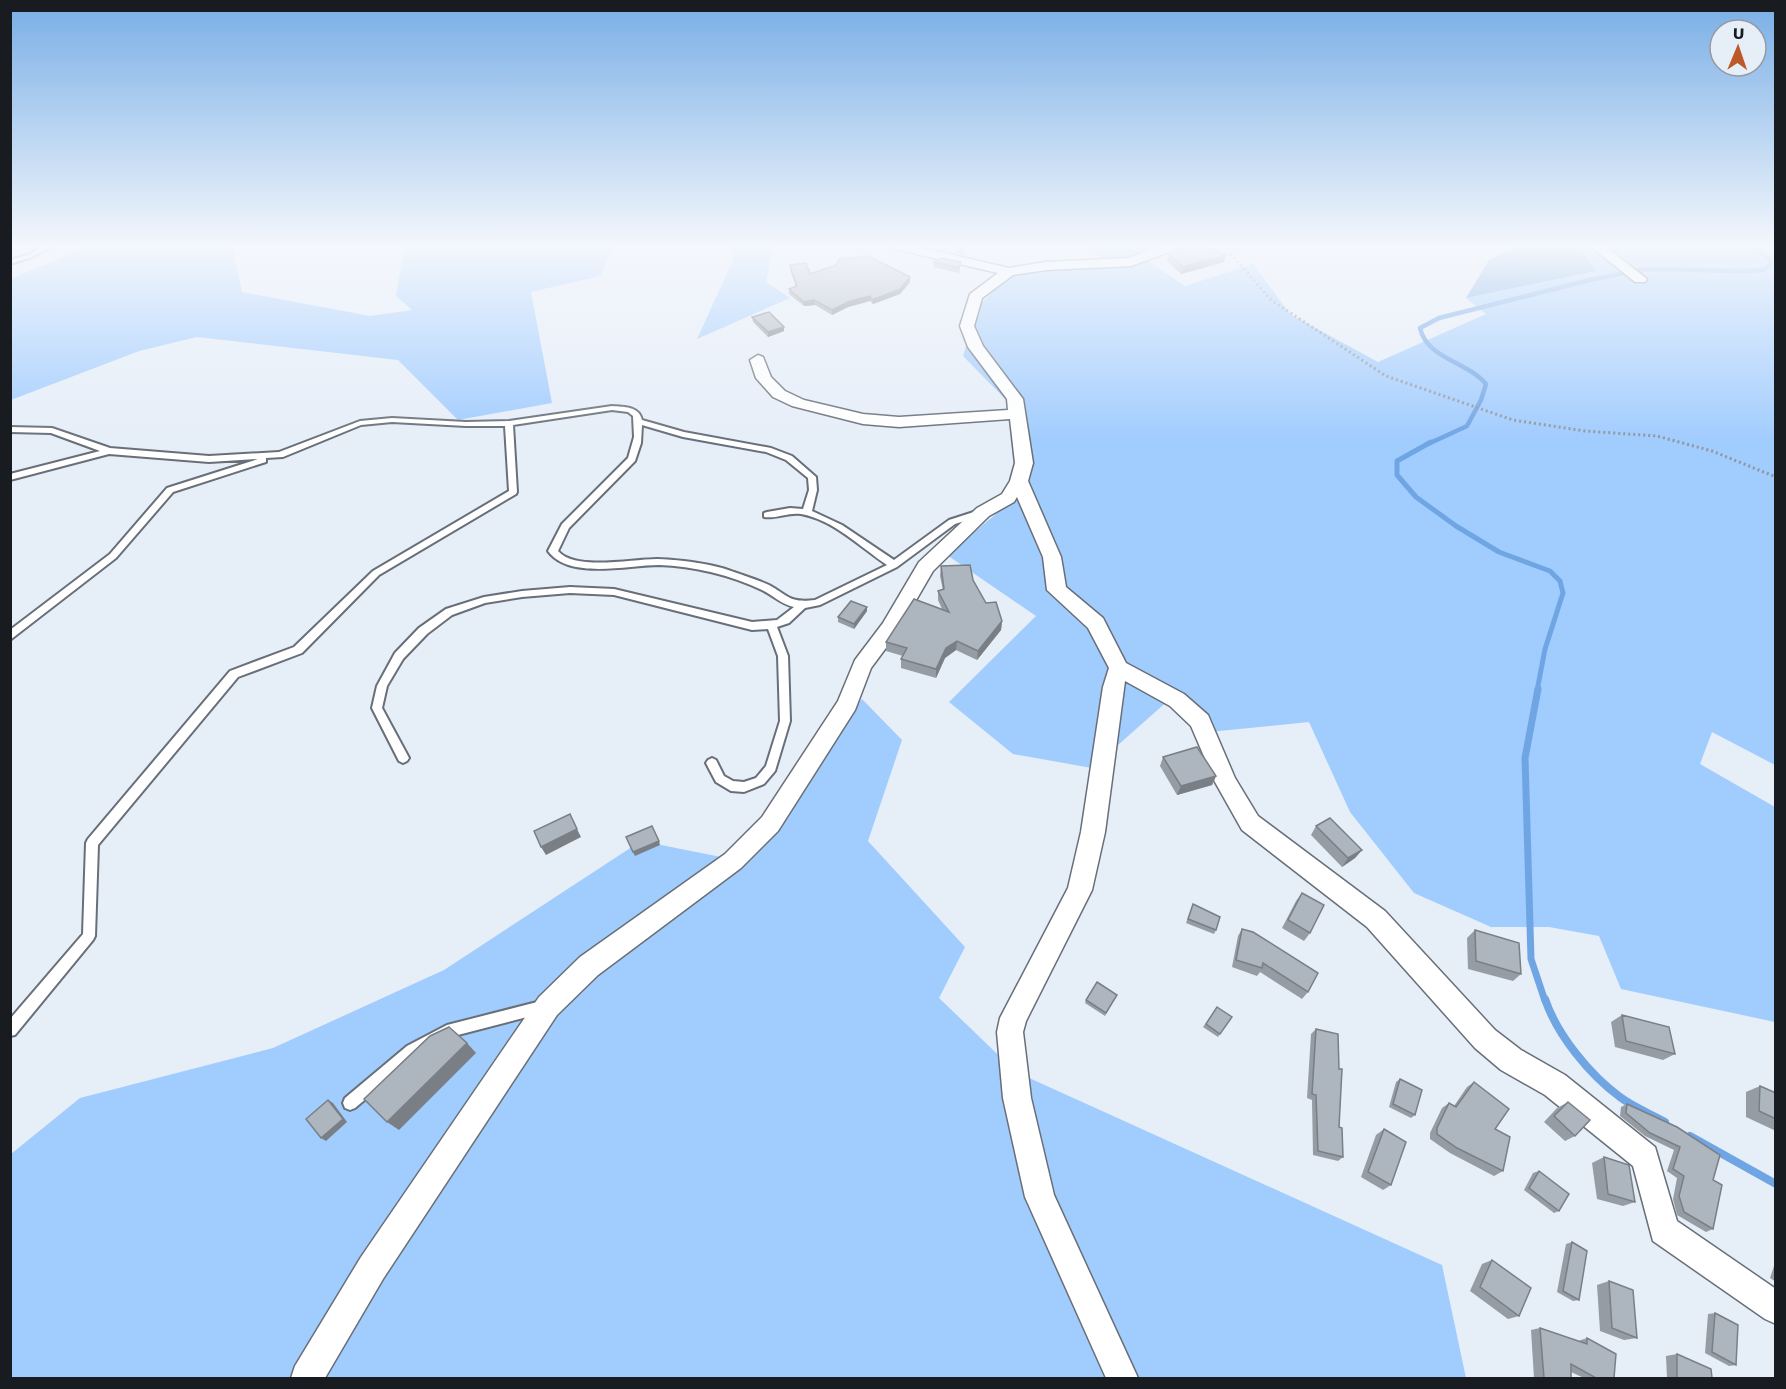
<svg xmlns="http://www.w3.org/2000/svg" width="1786" height="1389" font-family="'Work Sans',sans-serif">
  <style>
    .green { fill: #a1ccfe }
    .water { fill: #70a5e4 }
    .lines { fill: none; stroke-linecap: round; stroke-linejoin: round }
    .stream-far3 { stroke: #70a5e4; stroke-width: 4.5 }
    .stream-far2 { stroke: #70a5e4; stroke-width: 5 }
    .stream-far1 { stroke: #70a5e4; stroke-width: 7 }
    .stream { stroke: #70a5e4; stroke-width: 8 }
    .service-casing { stroke: #686f78; stroke-width: 4 }
    .minor-casing { stroke: #686f78; stroke-width: 3 }
    .path { stroke: #90969e; stroke-width: 3; stroke-dasharray: 2 3; stroke-linecap: butt }
    .service { fill: #fff; fill-rule: evenodd }
    .minor { fill: #fff; fill-rule: evenodd }
    .wall { fill: #959ca3 }
    .shaded-wall { fill: #797f85 }
    .building { fill: #adb5be; stroke: #797f85; stroke-width: 1.5 }
  </style>
  <rect width="100%" height="100%" fill="#e6eef8"/>
  <g class="green">
    <path d="M88,246H232L242,292L370,316L412,310L396,296L404,250L394,246H622L614,247L600,276L531,292L552,403L458,420L398,360L197,337L139,351L11,400V279Z"/>
    <path d="M732,246H774L766,282L790,298L697,339L734,258Z"/>
    <path d="M1085,246H1157L1168,252L1148,261L1185,286L1253,264L1290,314L1378,362L1486,314L1466,298L1596,271L1578,246H1775V765L1712,732L1700,764L1775,807V1022L1621,989L1599,936L1549,927H1491L1414,893L1350,812L1309,722L1209,732L1179,691L1092,768L1013,754L949,702L1036,616L947,555L1021,493V415L963,356L978,306L1013,272L1111,263Z"/>
    <path d="M862,699L902,740L868,841L965,947L939,998L1016,1072L1442,1265L1466,1378H11V1154L80,1098L273,1048L444,970L641,841L731,859Z"/>
  </g>
  <path class="water" d="M1516,246H1578L1596,271L1466,298L1489,260Z"/>
  <g class="lines">
    <path class="stream-far3" d="M1428,444L1467,426L1481,400L1486,384C1467,361 1427,359 1420,328L1439,318L1590,280L1644,269L1743,271L1763,270L1771,265L1769,259L1752,246"/>
    <path class="stream-far2" d="M1431,442L1397,461V475L1416,497L1456,526L1499,552L1550,571L1560,581L1563,593L1545,649L1537,691"/>
    <path class="stream-far1" d="M1538,689L1525,758L1531,959L1545,1001"/>
    <g class="stream">
      <path d="M1545,999C1557,1035 1590,1075 1620,1097C1633,1107 1651,1114 1665,1122"/>
      <path d="M1690,1136L1776,1184"/>
    </g>
    <g class="service-casing">
      <g id="service">
        <path d="M44,246H52L32,257L10,264V260L28,255Z"/>
        <path d="M612,406C624,407 639,406 642,420L684,432L771,448L792,456L816,477L817,490L812,511L842,525L894,560L949,520L980,510L984,513L983,515L955,524L897,567L820,605L805,608L789,623L777,627L788,656L790,721L775,771L764,784L744,792L731,791L716,782L706,763L708,760L712,758L716,760L724,776L733,781L744,782L756,778L766,766L780,721L778,656L768,629L752,630L614,595L570,593L522,597L485,603L452,615L427,634L403,659L387,686L382,708L409,758L407,761L403,763L399,761L372,708L377,686L395,653L419,628L446,609L484,597L522,591L570,587L614,589L752,622L777,620L794,607C781,604 774,596 762,590C731,575 693,566 659,565C628,565 569,580 548,551L562,524L628,458L634,437L633,416L628,412L612,410L513,425L517,492L516,494L379,575L302,653L238,677L98,845L95,936L93,940L15,1035L10,1036V1019L83,934L86,843L88,839L230,671L294,647L373,571L509,491L505,426H466L392,422L361,425L283,457L266,458V462L173,492L116,558L10,640V630L110,554L167,488L258,459L209,462L109,454L10,480V474L100,451L51,433L10,432V427L52,428L110,448L209,456L279,452L360,421L392,418L466,422L509,421ZM642,425L683,437L766,452L786,460L808,478L809,490L803,509L790,508L767,512L764,513V517C776,519 789,512 801,514C834,520 860,547 887,565L815,600C789,603 789,596 769,585C758,580 745,576 734,572C719,566 700,563 684,561C675,560 666,559 657,559C632,559 575,571 558,551L569,528L635,461L641,443Z"/>
        <path d="M545,1000L550,1001L552,1006L550,1011L454,1036L417,1056L355,1108L350,1110L345,1108L343,1103L345,1098L407,1046L447,1025Z"/>
      </g>
    </g>
    <g class="minor-casing">
      <g id="minor">
        <path d="M892,246H915L1009,268L1046,262L1129,258L1160,246H1179L1177,249L1131,266L1046,270L1013,275L982,298L974,326L983,346L1023,399L1033,463L1028,481L1061,557L1066,587L1103,618L1126,663L1184,694L1208,715L1235,778L1258,816L1385,911L1495,1030L1521,1050L1565,1075L1655,1147L1677,1221L1776,1289V1324L1765,1319L1653,1241L1633,1166L1545,1095L1501,1070L1475,1048L1367,927L1242,830L1215,782L1191,726L1170,706L1125,681L1105,832L1092,890L1026,1021L1023,1032L1031,1098L1054,1195L1138,1378H1106L1025,1197L1003,1098L997,1032L1000,1018L1068,888L1081,832L1103,687L1109,668L1088,628L1047,590L1043,557L1017,497L1014,502L989,516L933,571L897,633L871,668L855,710L778,831L741,868L598,975L557,1015L383,1279L325,1378H291L295,1366L361,1257L539,997L580,957L725,854L762,817L838,701L855,660L883,623L919,562L977,508L1002,494L1010,481L1015,463L1010,419L899,427L863,424L792,406L773,397L756,378L750,360L758,355L763,357L771,377L785,391L804,400L863,414L899,417L1008,410L1007,399L968,347L960,326L970,294L998,273L894,249Z"/>
        <path d="M1590,246H1605L1647,279L1645,282H1635Z"/>
      </g>
    </g>
    <path class="path" d="M1224,246L1271,300L1386,376L1513,420L1585,431L1657,436L1712,451L1776,477"/>
    <use href="#service" class="service"/>
    <use href="#minor" class="minor"/>
  </g>
  <g class="wall">
    <path d="M965,246L963,255L955,253L956,249Z"/>
    <path d="M1168,254L1224,262L1181,274L1167,261Z"/>
    <path d="M934,262H961L959,273L934,267Z"/>
    <path d="M790,265L810,274L910,282L900,294L873,304L870,301L848,307L832,315L815,305L804,306L789,294V289L796,287L790,270Z"/>
    <path d="M752,317L784,331L768,337L753,322Z"/>
    <path d="M941,566L973,580L986,603L1002,621L1001,630L977,660L956,650L945,658L936,678L901,668V659L903,656L886,651V642L942,609L938,600V591L943,590L940,576Z"/>
    <path d="M867,607V611L854,629L838,622V617Z"/>
    <path d="M1163,757L1216,776L1212,785L1177,795L1160,766Z"/>
    <path d="M1316,826L1362,850L1355,858L1342,867L1311,835Z"/>
    <path d="M1302,893L1310,933L1304,941L1282,928L1296,901Z"/>
    <path d="M1193,904L1216,930L1214,934L1186,923Z"/>
    <path d="M1242,929L1308,992L1302,999L1260,972L1257,976L1232,967L1238,936Z"/>
    <path d="M1475,930L1521,974L1513,981L1468,969L1467,938Z"/>
    <path d="M1117,995L1105,1016L1085,1003L1086,1000Z"/>
    <path d="M1217,1007L1232,1017L1218,1037L1203,1027Z"/>
    <path d="M1622,1015L1675,1054L1663,1060L1615,1047L1611,1022Z"/>
    <path d="M1316,1029L1339,1127L1343,1157L1338,1161L1313,1155L1312,1100L1307,1098L1311,1034Z"/>
    <path d="M1400,1079L1415,1115L1411,1118L1389,1107L1396,1082Z"/>
    <path d="M1474,1082L1495,1129L1503,1171L1494,1176L1450,1153L1430,1139V1133L1442,1108L1449,1103L1454,1106L1467,1087Z"/>
    <path d="M1760,1086L1776,1093V1131L1746,1117V1092Z"/>
    <path d="M1568,1102L1575,1136L1565,1141L1544,1122L1557,1108Z"/>
    <path d="M1627,1104L1677,1127L1713,1180V1229L1706,1232L1677,1215L1673,1199L1677,1178L1667,1171L1674,1150L1645,1136L1620,1116L1621,1107Z"/>
    <path d="M1384,1129L1391,1185L1383,1190L1361,1177L1376,1135Z"/>
    <path d="M1604,1157L1635,1202L1623,1206L1597,1199L1592,1163Z"/>
    <path d="M1539,1171L1559,1211L1554,1213L1524,1190L1533,1173Z"/>
    <path d="M1572,1242L1579,1300L1573,1301L1557,1292L1566,1244Z"/>
    <path d="M1492,1260L1519,1316L1508,1319L1470,1291L1482,1264Z"/>
    <path d="M1776,1260V1282L1770,1278Z"/>
    <path d="M1609,1281L1637,1338L1624,1340L1600,1331L1597,1285Z"/>
    <path d="M1715,1313L1736,1365L1729,1366L1705,1353L1708,1314Z"/>
    <path d="M1540,1328L1578,1341L1587,1338L1614,1378H1584L1571,1372V1378H1534L1531,1330Z"/>
    <path d="M1677,1354L1712,1378H1667L1666,1356Z"/>
  </g>
  <g class="shaded-wall">
    <path d="M1226,255L1224,262L1181,274L1183,267Z"/>
    <path d="M910,277V282L900,294L873,304L872,300Z"/>
    <path d="M870,296V301L848,307L832,315V310L848,302Z"/>
    <path d="M814,300L815,305L804,306V302Z"/>
    <path d="M784,327V331L768,337V332Z"/>
    <path d="M867,607V611L854,629V624Z"/>
    <path d="M1002,621L1001,630L977,660L978,651Z"/>
    <path d="M957,641L956,650L945,658L936,678V669L946,648Z"/>
    <path d="M1216,776L1212,785L1177,795L1181,786Z"/>
    <path d="M577,829L581,837L546,855L541,847Z"/>
    <path d="M659,841L660,845L635,856L633,852Z"/>
    <path d="M1362,850L1355,858L1342,867L1348,858Z"/>
    <path d="M467,1043L476,1053L399,1130L387,1122Z"/>
    <path d="M328,1100L333,1103L347,1122L326,1141L321,1138Z"/>
  </g>
  <g class="building">
    <path d="M960,246H964L963,250L956,249Z"/>
    <path d="M1184,246H1203L1226,255L1183,267L1168,254Z"/>
    <path d="M868,256L910,277L900,289L872,300L870,296L848,302L832,310L814,300L804,302L789,289L797,286L790,265L806,263L810,274L836,265L839,259Z"/>
    <path d="M941,258L961,262L959,268L934,262Z"/>
    <path d="M769,312L784,327L768,332L752,317Z"/>
    <path d="M970,565L973,580L986,603L996,602L1002,621L978,651L957,641L946,648L936,669L901,659L907,648L886,642L914,599L949,612L938,591L944,589L941,566Z"/>
    <path d="M851,601L867,607L854,624L838,617Z"/>
    <path d="M1197,747L1216,776L1181,786L1163,757Z"/>
    <path d="M570,814L577,829L541,847L534,831Z"/>
    <path d="M1330,818L1362,850L1348,858L1316,826Z"/>
    <path d="M652,826L659,841L633,852L626,837Z"/>
    <path d="M1302,893L1324,905L1310,933L1288,920Z"/>
    <path d="M1193,904L1220,917L1216,930L1188,919Z"/>
    <path d="M1242,929L1253,932L1318,973L1308,992L1263,963L1262,968L1236,960Z"/>
    <path d="M1475,930L1519,943L1521,974L1476,961Z"/>
    <path d="M1097,982L1117,995L1106,1013L1086,1000Z"/>
    <path d="M1217,1007L1232,1017L1220,1034L1206,1024Z"/>
    <path d="M1622,1015L1669,1027L1675,1054L1626,1041Z"/>
    <path d="M449,1027L467,1043L387,1122L364,1099L430,1036Z"/>
    <path d="M1316,1029L1338,1034L1339,1069H1342L1339,1127L1342,1128L1343,1157L1318,1151L1316,1095L1312,1094Z"/>
    <path d="M1400,1079L1422,1090L1415,1115L1393,1104Z"/>
    <path d="M1474,1082L1509,1109L1495,1129L1510,1137L1503,1171L1457,1148L1437,1134V1128L1449,1103L1456,1107Z"/>
    <path d="M1760,1086L1776,1093V1119L1759,1111Z"/>
    <path d="M328,1100L343,1119L321,1138L306,1119Z"/>
    <path d="M1568,1102L1590,1120L1575,1136L1554,1116Z"/>
    <path d="M1627,1104L1677,1127L1720,1155L1713,1180L1722,1185L1713,1229L1684,1212L1679,1196L1684,1176L1673,1169L1680,1147L1650,1133L1626,1113Z"/>
    <path d="M1384,1129L1406,1142L1391,1185L1368,1172Z"/>
    <path d="M1604,1157L1629,1165L1635,1202L1608,1194Z"/>
    <path d="M1539,1171L1569,1194L1559,1211L1529,1188Z"/>
    <path d="M1572,1242L1587,1251L1579,1300L1563,1291Z"/>
    <path d="M1492,1260L1531,1288L1519,1316L1480,1287Z"/>
    <path d="M1609,1281L1633,1290L1637,1338L1612,1328Z"/>
    <path d="M1715,1313L1738,1325L1736,1365L1712,1352Z"/>
    <path d="M1540,1328L1587,1344V1338L1616,1354L1614,1378H1596L1571,1364V1378H1544Z"/>
    <path d="M1677,1354L1711,1369L1712,1378H1677Z"/>
  </g>
  <linearGradient id="sky" x2="0" y2="1"><stop stop-color="#78aee6"/><stop offset="0.56" stop-color="#f4f7fc"/><stop offset="1" stop-color="#f4f7fc" stop-opacity="0"/></linearGradient>
  <rect width="1786" height="440" fill="url(#sky)"/>
  <rect width="1786" height="1389" fill="none" stroke="#181b1f" stroke-width="24"/>
  <g transform="translate(1738 48) rotate(2)"><circle r="28" fill="#e6eef8" stroke="#949aa1" stroke-width="1.5"/>
  <path d="M0-4.5L10 22L0 15L-10 22Z" fill="#bd5829"/>
  <text y="-9" font-size="16" font-weight="bold" text-anchor="middle" fill="#181b1f">U</text>
  </g>
</svg>
